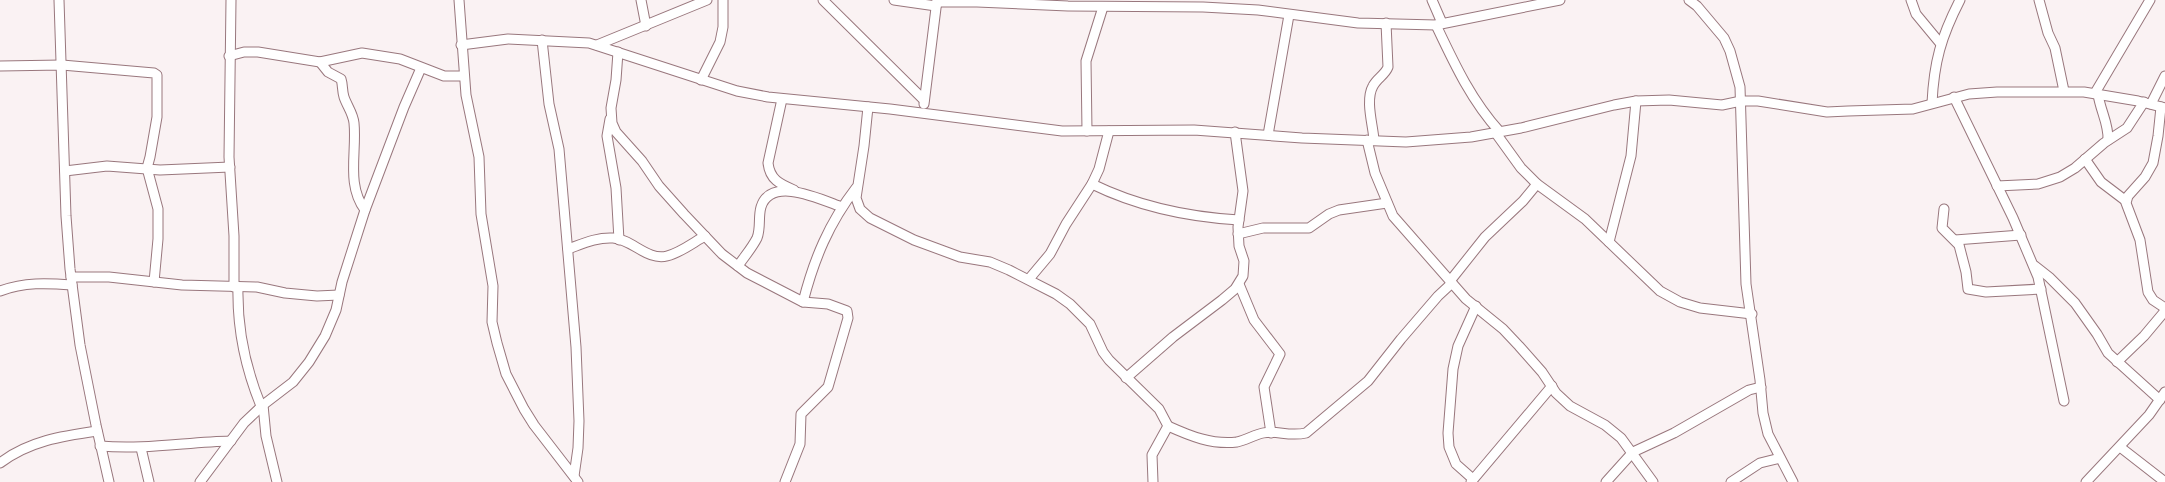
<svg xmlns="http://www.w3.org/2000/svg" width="2165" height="482" font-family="Lato,sans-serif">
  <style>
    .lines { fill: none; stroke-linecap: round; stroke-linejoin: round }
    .street-casing { stroke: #99777d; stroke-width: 11 }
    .street { stroke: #fff; stroke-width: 9 }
  </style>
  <rect width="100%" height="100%" fill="#faf2f3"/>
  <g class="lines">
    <g class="street-casing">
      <g id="street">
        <path d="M59,0L66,216L70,269L80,345L96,425L109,482"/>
        <path d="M231,0L229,157L234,236V287"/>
        <path d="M459,0L466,95L479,157L481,214L493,286L492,322L497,343L506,374L524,409L534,425L578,482"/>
        <path d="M641,0L646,26"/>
        <path d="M823,0L924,100"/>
        <path d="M894,0L936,6"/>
        <path d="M1432,0L1442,23"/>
        <path d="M1689,0L1697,6L1724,38L1730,51L1740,87L1746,284L1760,380L1763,413L1768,434L1793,482"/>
        <path d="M1911,0L1916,14L1940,43"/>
        <path d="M2039,0L2048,33L2055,48L2064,91"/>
        <path d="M937,2H977L1068,6L1203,7L1258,10L1358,23L1436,25L1560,0"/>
        <path d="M1436,25C1454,63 1471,100 1500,132"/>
        <path d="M542,40L549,104L559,149L576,347L579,421L578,448L574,476"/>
        <path d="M461,45L508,39L589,43L737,91L768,97L890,109L1062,131L1194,130L1302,138L1406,142L1471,137L1521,128L1614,105L1636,101L1669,100L1722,105L1741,101H1758L1827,112L1848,111L1913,109L1969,94L1997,92H2084L2138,101L2165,108"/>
        <path d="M597,45L707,0"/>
        <path d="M618,52L616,80L611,108L612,123L616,132L642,161L659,186L684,214L722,254L747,273L803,302L828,304L847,311L848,318L828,387L801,414L800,444L785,482"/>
        <path d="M229,56L244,52H258L320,62L362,53L400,59L444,76H464"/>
        <path d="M320,62L328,72L341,79C343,85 342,91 344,97C347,106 353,113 354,123C357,152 346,185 365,210"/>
        <path d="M0,66L62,65L154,73L157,75V117L150,157L147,168L158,209V239L154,282"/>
        <path d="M701,80L720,42L723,27V0"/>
        <path d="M2095,93L2150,0"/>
        <path d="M2098,94C2100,110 2109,124 2108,140"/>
        <path d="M1954,97L2013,218L2038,277L2064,401"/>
        <path d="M782,99L768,163C770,180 780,184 794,190"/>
        <path d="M1932,103C1934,62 1941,37 1960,0"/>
        <path d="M924,104L937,0"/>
        <path d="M2151,104L2165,76"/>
        <path d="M868,107L864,146L856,198L860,209L870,218L914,240L960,257L990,262L1009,270L1056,294L1070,304L1090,324L1103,352L1109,360L1159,409L1168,426L1152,455L1153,482"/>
        <path d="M2161,107L2158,136L2153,163L2145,177L2128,196L2126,203L2140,240L2148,292L2153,300L2165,308"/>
        <path d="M610,119L607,136L616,188L619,240"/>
        <path d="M1087,131L1086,61L1103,7"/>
        <path d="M1495,132L1521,168L1537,184L1585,219L1660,291L1680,302L1700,308L1752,314"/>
        <path d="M1268,135L1289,15"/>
        <path d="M1367,140L1375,173L1393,216L1466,299L1503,329L1519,346L1542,372L1556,393L1570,406L1605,425L1621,438L1653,482"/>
        <path d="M1374,140C1373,125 1365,100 1373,86C1377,78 1385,75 1388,67L1386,23"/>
        <path d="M2085,159L2101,182L2126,201"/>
        <path d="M65,171L107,166L160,170L230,167"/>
        <path d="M1092,184C1139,207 1187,217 1239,220"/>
        <path d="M1997,186L2038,184L2060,177L2075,168L2104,143L2127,128L2144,102"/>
        <path d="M1944,209L1942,228L1959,245L1966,272L1968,289L1986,292L2041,289"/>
        <path d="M1238,234L1263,228H1309L1329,214L1339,210L1387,203"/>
        <path d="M1955,240L2021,235"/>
        <path d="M1609,242L1631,156L1636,101"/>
        <path d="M568,249C582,244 597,237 613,238C632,239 647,261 667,256C680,253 694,242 705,236"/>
        <path d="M738,266C744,257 752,248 757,238C761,228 758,217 761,207C771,175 822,200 842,207"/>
        <path d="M2035,266L2049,277L2075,303L2097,334L2108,353L2160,400"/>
        <path d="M71,277H109L182,285L257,287L285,293L317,296L339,295"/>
        <path d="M1029,279L1050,254L1066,224L1092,184L1099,169L1109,131"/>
        <path d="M1450,281L1485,237L1523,201L1537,184"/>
        <path d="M1239,284L1254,320L1280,354L1264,387L1271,433"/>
        <path d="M238,287C237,330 245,367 261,406"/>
        <path d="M0,291C24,282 47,283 72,285"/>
        <path d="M803,302C814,259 829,223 856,188"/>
        <path d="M2117,362L2144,336L2165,311"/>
        <path d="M1126,378L1173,337L1222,300L1235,289L1243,276L1244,261L1239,246L1238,227L1243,191L1235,132"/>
        <path d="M263,405L266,436L277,482"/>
        <path d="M1168,426C1190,436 1212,445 1237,442C1246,440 1254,435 1263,433C1278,430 1288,437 1306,433L1368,381L1401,339L1438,296L1452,283"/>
        <path d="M100,446C144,450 187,442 231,441"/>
        <path d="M2120,447L2165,482"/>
        <path d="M141,448L149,482"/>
        <path d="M0,463C29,441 62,436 97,431"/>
        <path d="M1473,479L1456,464L1449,447L1448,433L1453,369L1458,346L1476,306"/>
        <path d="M200,482L244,423L263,405L293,382L309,362L325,336L336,310L342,282L365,210L404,107L421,68"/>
        <path d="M1471,482L1552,386"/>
        <path d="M1606,482L1633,452L1674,433L1749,390L1761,387"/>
        <path d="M1731,482L1760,463L1780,458"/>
        <path d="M2086,482L2149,415L2165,392"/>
      </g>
    </g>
    <use href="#street" class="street"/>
  </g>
</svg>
